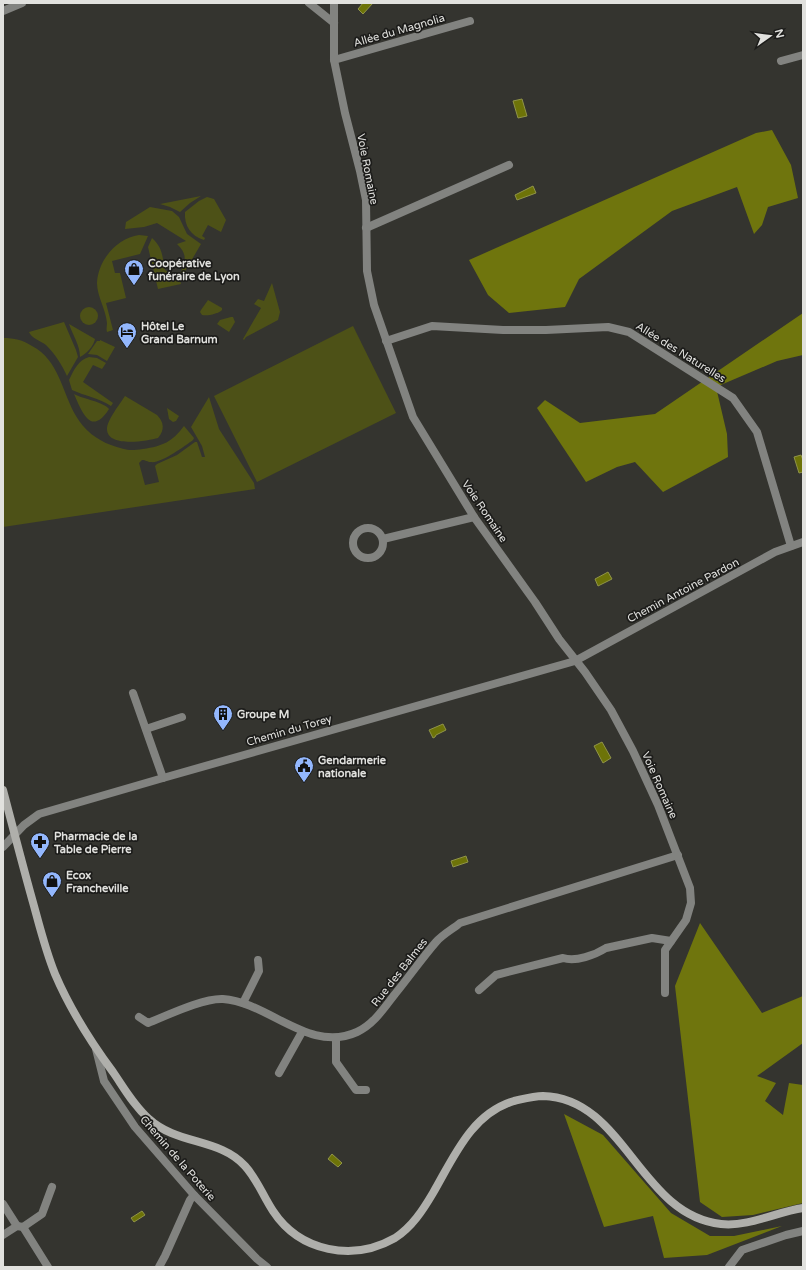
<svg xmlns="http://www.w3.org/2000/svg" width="806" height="1270" font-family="'Varela Round',sans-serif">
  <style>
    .green { fill: #4d5117 }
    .forest { fill: #6f750d }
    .water { fill: #6d7308; stroke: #909448 }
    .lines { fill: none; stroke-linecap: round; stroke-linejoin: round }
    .street { stroke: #828380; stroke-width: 8 }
    .secondary { stroke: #afafab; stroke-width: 8 }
    .labels { text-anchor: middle; stroke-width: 3.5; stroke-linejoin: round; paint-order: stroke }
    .street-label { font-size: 11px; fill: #e1e1de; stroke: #1c1c1a }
    .poi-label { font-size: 11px; font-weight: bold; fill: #e1e1de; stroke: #1c1c1a; text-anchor: start }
  </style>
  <rect width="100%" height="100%" fill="#34342f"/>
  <g class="green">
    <path d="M201,196L190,203L180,212L170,207L160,204Z"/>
    <path d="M207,197L214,199L226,220L221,232L208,225L202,236L205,238L204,240C191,236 184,226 185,212L199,201Z"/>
    <path d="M150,207L172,211L179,217L187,234L201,244L180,280L181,284L158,289L148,247L152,238C163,248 162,256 165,270C170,273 174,274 181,272C186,259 187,254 177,244L186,241L157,223L144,227L125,229L126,222Z"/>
    <path d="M139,235L148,236L140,254L112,261L115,273H120L126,298L106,303L113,330L107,332C106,329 107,326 107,323C106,310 97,296 97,283C98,260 117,238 139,235Z"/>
    <path d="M272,283L280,312L278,320L246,337L244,340L243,339L261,308L254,304L258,299L264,301Z"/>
    <path d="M208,300L222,308V310C218,314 208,316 202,315L200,312L201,310Z"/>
    <circle cx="89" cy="316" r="9"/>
    <path d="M231,317H233L235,322L229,332L217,324L220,320Z"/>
    <path d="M64,322L76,350L78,357L67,376C62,365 55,354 46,345C41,341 31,338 29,332Z"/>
    <path d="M69,324L95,339C93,347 87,353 80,357C80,345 73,336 69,324Z"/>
    <path d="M353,326L396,413L257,482L214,396Z"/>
    <path d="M3,338C14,338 23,340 32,346C59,360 62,392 76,416C84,430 97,440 111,445C126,450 128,451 143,449C163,446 172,442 184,426L194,438L193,440C185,446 160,464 151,462C147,462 146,460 142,460L139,463L145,485L159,482L155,466L157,464L177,455L195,442H197L202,457H205L202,446L191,427L209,397L219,429L254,483L255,489L3,527Z"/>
    <path d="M100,340L115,347L107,361L97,355L88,354L97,341H100Z"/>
    <path d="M89,357L97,358L106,363L102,369L93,365L83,382L113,403L111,406C99,398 85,396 72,390L69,380C74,370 78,360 89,357Z"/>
    <path d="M74,394C83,399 104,402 109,409C91,437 82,412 74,394Z"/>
    <path d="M125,396L157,415C164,422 165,430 158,438C147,441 107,448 107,429C107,420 120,404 125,396Z"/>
    <path d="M167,408L179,416L176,421L173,422L169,419Z"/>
  </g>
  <g class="forest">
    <path d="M772,130L791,165L798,198L768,207L762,225L754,234L737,187L672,211L579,279L565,307L509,313L488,295L469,260L756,133Z"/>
    <path d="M803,313V355L777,361L716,387L727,434L728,457L663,492L635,462L617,467L586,482L537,408L545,400L580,423L655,414Z"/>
    <path d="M700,923L762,1013L803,996V1043L757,1076L776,1083L765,1101L783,1115L789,1083L803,1085V1203L753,1215L722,1217L700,1202L675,986Z"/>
    <path d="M564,1114L603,1135L671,1213L710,1236H734L782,1226L707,1255L664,1258L653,1216L604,1227Z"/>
  </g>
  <g class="water">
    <path d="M363,3H373L363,14L358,9Z"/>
    <path d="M522,99L527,116L518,118L513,101Z"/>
    <path d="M533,186L536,193L517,200L515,195Z"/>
    <path d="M801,455L803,460V472L799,473L794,457Z"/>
    <path d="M608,572L612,579L598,586L595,579Z"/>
    <path d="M443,724L446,730L436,735L435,737L433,738L429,730Z"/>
    <path d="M602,742L611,758L603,763L594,746Z"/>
    <path d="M466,856L468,862L453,867L451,861Z"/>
    <path d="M332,1154L342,1163L338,1167L328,1159Z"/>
    <path d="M142,1211L145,1215L134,1222L131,1218Z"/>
  </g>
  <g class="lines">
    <g class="street">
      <path d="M309,3L334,23"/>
      <path d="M334,3V60L345,113L360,171L366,200L367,271L374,305L413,417L474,517L535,602L559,639L585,672L611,710L633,751L658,805L690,888L691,903L686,920L665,950V993"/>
      <path d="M3,11L22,3"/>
      <path d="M334,60L470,21"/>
      <path d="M781,61L803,55"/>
      <path d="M366,228L509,165"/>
      <path d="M386,341L432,326L503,330H546L608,327L629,332L733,398L757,432L791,546"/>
      <circle cx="368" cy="543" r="15"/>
      <path d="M383,539L474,517"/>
      <path d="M133,693L163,778"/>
      <path d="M146,729L182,717"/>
      <path d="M3,847L24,825L39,814L163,778L575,661L775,552L803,542"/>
      <path d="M479,990L496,975L563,958C576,962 595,955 606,948L652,938L671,941"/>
      <path d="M243,1003L259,971L258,960"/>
      <path d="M139,1017L148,1023C168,1015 203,998 223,999C269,1002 309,1054 357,1032C374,1024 384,1008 395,994C409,977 422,958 436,942C443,934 453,929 460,923L678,855"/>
      <path d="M336,1038V1062L356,1090H366"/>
      <path d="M96,1049L104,1081L135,1127L194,1195L257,1259L267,1267"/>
      <path d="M279,1073L302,1032"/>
      <path d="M3,1204L17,1226L3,1235"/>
      <path d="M17,1226L23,1227L48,1267"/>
      <path d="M23,1227L42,1214L52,1187"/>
      <path d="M159,1267L165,1256L190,1200L194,1195"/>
      <path d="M729,1267L742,1250L786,1235L803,1231"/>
    </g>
    <path class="secondary" d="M3,790C13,828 23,867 34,906C40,928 46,952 55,974C70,1009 90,1041 113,1072C124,1088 134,1106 149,1119C177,1145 220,1138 245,1166C257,1179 263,1196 273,1211C300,1252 353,1262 395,1238C412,1227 423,1210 433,1193C454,1157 471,1114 514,1101C523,1099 533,1096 543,1096C625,1098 639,1215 721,1224C749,1227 776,1212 803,1208"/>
  </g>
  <defs>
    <g id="shop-pin" transform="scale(1)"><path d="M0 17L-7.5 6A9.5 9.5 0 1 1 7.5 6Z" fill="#93b7fd" stroke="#1c1c1a"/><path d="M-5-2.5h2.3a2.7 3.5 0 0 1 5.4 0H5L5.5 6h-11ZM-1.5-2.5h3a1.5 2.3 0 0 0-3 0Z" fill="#111"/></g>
    <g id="hotel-pin" transform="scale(1)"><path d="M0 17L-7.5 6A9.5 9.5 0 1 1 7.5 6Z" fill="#93b7fd" stroke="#1c1c1a"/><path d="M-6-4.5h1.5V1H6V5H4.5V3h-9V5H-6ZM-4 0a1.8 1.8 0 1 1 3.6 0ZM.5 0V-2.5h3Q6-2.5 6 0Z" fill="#111"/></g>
    <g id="building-pin" transform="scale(1)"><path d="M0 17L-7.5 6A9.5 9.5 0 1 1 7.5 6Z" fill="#93b7fd" stroke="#1c1c1a"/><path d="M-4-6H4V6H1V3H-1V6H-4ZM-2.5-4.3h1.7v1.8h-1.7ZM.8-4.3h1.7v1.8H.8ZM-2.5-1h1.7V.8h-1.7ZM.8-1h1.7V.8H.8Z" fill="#111"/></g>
    <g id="civic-pin" transform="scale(1)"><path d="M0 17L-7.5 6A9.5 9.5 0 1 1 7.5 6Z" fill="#93b7fd" stroke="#1c1c1a"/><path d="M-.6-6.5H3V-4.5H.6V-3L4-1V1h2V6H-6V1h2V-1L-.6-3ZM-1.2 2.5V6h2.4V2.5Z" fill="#111"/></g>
    <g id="pharmacy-pin" transform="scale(1)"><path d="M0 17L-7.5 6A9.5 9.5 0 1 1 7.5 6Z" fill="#93b7fd" stroke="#1c1c1a"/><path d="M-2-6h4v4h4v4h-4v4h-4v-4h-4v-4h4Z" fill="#111"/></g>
  </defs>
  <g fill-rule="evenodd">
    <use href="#shop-pin" x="134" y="269"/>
    <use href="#hotel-pin" x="127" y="332"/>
    <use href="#building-pin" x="223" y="714"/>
    <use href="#civic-pin" x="304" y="766"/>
    <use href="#pharmacy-pin" x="40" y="842"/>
    <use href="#shop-pin" x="52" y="881"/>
  </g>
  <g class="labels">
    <g class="street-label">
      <text transform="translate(399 30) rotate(-16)" y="4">Allée du Magnolia</text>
      <text transform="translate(368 169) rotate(79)" y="4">Voie Romaine</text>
      <text transform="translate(681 352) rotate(32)" y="4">Allée des Naturelles</text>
      <text transform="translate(485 511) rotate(56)" y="4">Voie Romaine</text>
      <text transform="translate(683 590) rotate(-28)" y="4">Chemin Antoine Pardon</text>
      <text transform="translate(289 730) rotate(-16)" y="4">Chemin du Torey</text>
      <text transform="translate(660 785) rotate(66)" y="4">Voie Romaine</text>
      <text transform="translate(399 972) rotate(-52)" y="4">Rue des Balmes</text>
      <text transform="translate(178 1158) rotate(49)" y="4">Chemin de la Poterie</text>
    </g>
    <g class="poi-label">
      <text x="148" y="267">Coopérative<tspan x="148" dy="13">funéraire de Lyon</tspan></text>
      <text x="141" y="330">Hôtel Le<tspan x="141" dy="13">Grand Barnum</tspan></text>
      <text x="237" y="718">Groupe M</text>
      <text x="318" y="764">Gendarmerie<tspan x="318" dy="13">nationale</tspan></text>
      <text x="54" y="840">Pharmacie de la<tspan x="54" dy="13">Table de Pierre</tspan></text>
      <text x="66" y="879">Ecox<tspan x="66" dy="13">Francheville</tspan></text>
    </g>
  </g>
  <rect width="806" height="1270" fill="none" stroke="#e1e1de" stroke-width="8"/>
  <g transform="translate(770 36) rotate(76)" stroke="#1c1c1a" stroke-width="3" paint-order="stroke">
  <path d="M0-3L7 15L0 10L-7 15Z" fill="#e1e1de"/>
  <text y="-6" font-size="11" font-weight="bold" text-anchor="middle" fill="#e1e1de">N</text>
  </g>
</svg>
